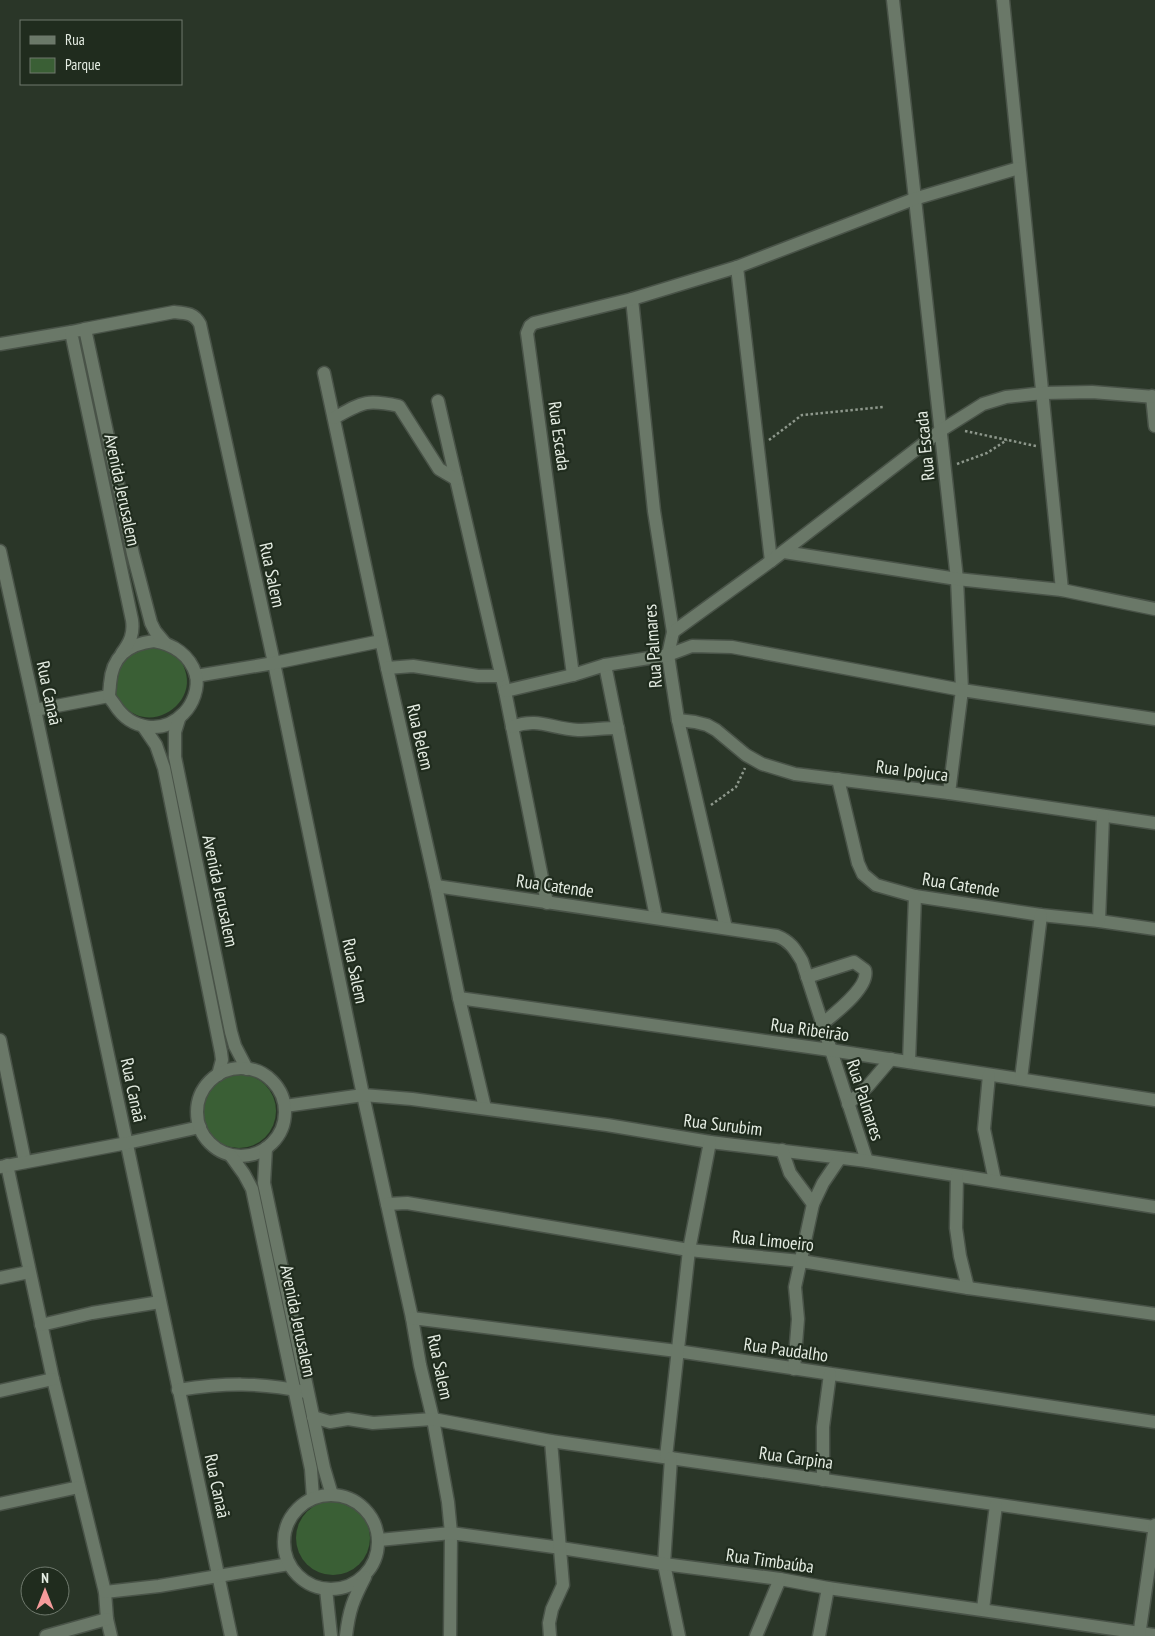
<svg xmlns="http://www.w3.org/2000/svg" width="1155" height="1636" font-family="'PT Sans Narrow',sans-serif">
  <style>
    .green { fill: #3a5f35 }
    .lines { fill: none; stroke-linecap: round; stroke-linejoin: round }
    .minor-casing { stroke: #495348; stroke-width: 15 }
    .tertiary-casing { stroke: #495348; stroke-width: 15 }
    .path { stroke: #8e988c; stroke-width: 2.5; stroke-dasharray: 2.5 2.5; stroke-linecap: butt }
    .minor { stroke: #6a7868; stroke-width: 12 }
    .tertiary { stroke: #6a7868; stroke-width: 12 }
    .labels { text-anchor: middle; stroke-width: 4.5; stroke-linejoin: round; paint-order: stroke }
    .street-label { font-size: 18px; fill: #e5ede3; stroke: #202c1e }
  </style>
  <rect width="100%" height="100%" fill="#2a3628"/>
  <g class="green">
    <path d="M154,644C161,647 169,650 175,654C180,657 183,664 185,670C197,704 152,733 126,708C122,704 117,699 115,693C114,689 115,682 115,678C115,653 135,652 154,644Z"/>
    <circle cx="239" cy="1111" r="37"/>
    <circle cx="333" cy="1538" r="37"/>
  </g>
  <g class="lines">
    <g class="minor-casing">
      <g id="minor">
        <path d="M893,0L957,579L962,690L949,793"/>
        <path d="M1003,0L1062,590"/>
        <path d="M737,267L771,561"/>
        <path d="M632,299L654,511L673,632L668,655L678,720L726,928"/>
        <path d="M85,329L174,312C186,313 194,313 200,324L274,663L363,1095L412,1318L420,1365L433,1419L448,1502L451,1533L450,1636"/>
        <path d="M0,344L71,332"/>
        <path d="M324,373L387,668L436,886L459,998L485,1108"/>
        <path d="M1152,396L1155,426"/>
        <path d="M438,401L505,691L547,903"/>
        <path d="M334,418C363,402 366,399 399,406L439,469L456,479"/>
        <path d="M0,551L35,710L231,1636"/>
        <path d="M784,552L957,579L1062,590L1155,609"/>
        <path d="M673,632L771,561L940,431L983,404L1006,397L1043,393L1092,392L1155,397"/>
        <path d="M605,665L656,917"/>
        <path d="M387,668L413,666L478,676H500"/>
        <path d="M573,675L527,333L530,326L534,323L632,299L737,267L914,199L1019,168"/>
        <path d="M196,676L274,663L381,641"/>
        <path d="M505,691L573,675L605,665L668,655L692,646L732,647L962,690L1155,719"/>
        <path d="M35,710L109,696"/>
        <path d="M678,720L695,722L707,725L716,730L746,755L762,764L795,774L949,793L1155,823"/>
        <path d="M512,727C538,717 552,729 578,730C591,730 604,728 618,728"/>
        <path d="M838,779L858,863L863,874L876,885L915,896L1041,915L1099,921L1155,929"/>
        <path d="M436,886L777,936C790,941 795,949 802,961L867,1161"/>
        <path d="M1099,921L1103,816"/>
        <path d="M807,977L854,962L865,970C870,987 834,1014 822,1024"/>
        <path d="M459,998L830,1050L1155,1100"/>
        <path d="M0,1040L25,1162"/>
        <path d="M909,1062L915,896"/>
        <path d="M989,1075L984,1129L995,1181"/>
        <path d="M1021,1079L1041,915"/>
        <path d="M848,1104L868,1086L891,1059"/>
        <path d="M285,1106L363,1095L412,1099L607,1125L710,1142L867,1161L1155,1207"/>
        <path d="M782,1150L790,1173L813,1204"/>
        <path d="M7,1165L53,1379L105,1592L107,1619L111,1636"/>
        <path d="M0,1167L127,1143L200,1127"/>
        <path d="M957,1176L956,1228L960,1256L968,1288"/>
        <path d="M387,1204L407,1203L689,1250L801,1261L968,1288L1155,1314"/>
        <path d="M0,1278L29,1272"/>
        <path d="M412,1318L677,1351L1155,1422"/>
        <path d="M41,1325L92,1313L160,1302"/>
        <path d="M794,1369L798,1319L795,1287L813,1204L823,1183L840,1158"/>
        <path d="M178,1390C224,1383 260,1382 305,1392"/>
        <path d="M0,1391L53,1379"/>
        <path d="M313,1417L330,1422L348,1419L373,1423L433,1419L551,1441L1155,1527"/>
        <path d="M666,1457L689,1250L710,1142"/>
        <path d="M671,1458L664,1564L679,1636"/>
        <path d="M823,1480V1427L830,1374"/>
        <path d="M0,1504L79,1487"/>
        <path d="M379,1540L451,1533L561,1548L664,1564L780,1579L828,1588L1155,1635"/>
        <path d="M105,1592L159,1586L289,1564"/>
        <path d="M983,1609L996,1505"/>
        <path d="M46,1636L107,1619"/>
        <path d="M550,1636L549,1623L552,1609L563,1585L551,1441"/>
        <path d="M756,1636L780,1579"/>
        <path d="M819,1636L828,1588"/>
        <path d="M1139,1636L1155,1525"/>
      </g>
    </g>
    <g class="tertiary-casing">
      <g id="tertiary">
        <path d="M154,641C173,644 190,655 196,675C199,688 193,704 184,713C163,735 131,730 115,705C114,703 110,699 109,696C109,693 110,687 110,684C112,657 127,644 154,641Z"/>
        <path d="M122,653C130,642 134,634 132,620L71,332L85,329L133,554L151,623L155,631L165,643"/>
        <path d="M179,719L175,732V757L231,1032L235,1046L247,1069"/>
        <path d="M143,726L156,745L164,768L221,1052L222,1060L218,1075"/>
        <circle cx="241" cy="1112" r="44"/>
        <path d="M266,1148L264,1183L324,1468L332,1495"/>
        <path d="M231,1156L244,1174L252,1189L311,1469L313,1498"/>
        <circle cx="331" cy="1542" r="47"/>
        <path d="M326,1589L331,1636"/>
        <path d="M346,1636C349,1610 353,1600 365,1577"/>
      </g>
    </g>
    <g class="path">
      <path d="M965,431L1036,446"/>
      <path d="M769,440L802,415L883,407"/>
      <path d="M957,464L987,453L1007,440"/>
      <path d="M711,805L736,787L745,768"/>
    </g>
    <use href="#minor" class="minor"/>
    <use href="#tertiary" class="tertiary"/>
  </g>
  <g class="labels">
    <g class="street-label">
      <text transform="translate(559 436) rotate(82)" y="6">Rua Escada</text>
      <text transform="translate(925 446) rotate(-96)" y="6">Rua Escada</text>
      <text transform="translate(122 490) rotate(78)" y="6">Avenida Jerusalem</text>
      <text transform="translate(272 575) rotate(78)" y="6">Rua Salem</text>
      <text transform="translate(653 646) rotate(-94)" y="6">Rua Palmares</text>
      <text transform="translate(49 693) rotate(78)" y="6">Rua Canaã</text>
      <text transform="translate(420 737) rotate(77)" y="6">Rua Belem</text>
      <text transform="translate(912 771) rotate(7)" y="6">Rua Ipojuca</text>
      <text transform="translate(961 885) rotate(9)" y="6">Rua Catende</text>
      <text transform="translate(555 886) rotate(8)" y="6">Rua Catende</text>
      <text transform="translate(220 891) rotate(78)" y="6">Avenida Jerusalem</text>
      <text transform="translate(355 971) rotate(78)" y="6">Rua Salem</text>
      <text transform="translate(810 1030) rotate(8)" y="6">Rua Ribeirão</text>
      <text transform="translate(133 1090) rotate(78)" y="6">Rua Canaã</text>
      <text transform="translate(865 1100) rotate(72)" y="6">Rua Palmares</text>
      <text transform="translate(723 1125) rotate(7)" y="6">Rua Surubim</text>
      <text transform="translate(773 1241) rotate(6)" y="6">Rua Limoeiro</text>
      <text transform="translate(298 1321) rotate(78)" y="6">Avenida Jerusalem</text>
      <text transform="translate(786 1350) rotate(8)" y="6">Rua Paudalho</text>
      <text transform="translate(440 1367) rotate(78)" y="6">Rua Salem</text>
      <text transform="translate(796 1458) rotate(8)" y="6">Rua Carpina</text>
      <text transform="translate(217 1486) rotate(78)" y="6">Rua Canaã</text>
      <text transform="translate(770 1561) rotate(8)" y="6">Rua Timbaúba</text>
    </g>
  </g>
  <rect x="20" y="20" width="162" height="65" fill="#202c1e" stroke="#6f796d"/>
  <rect x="30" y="36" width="25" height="8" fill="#6a7868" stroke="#6f796d"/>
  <text x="65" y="45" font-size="15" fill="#e5ede3">Rua</text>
  <rect x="30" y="58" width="25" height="15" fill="#3a5f35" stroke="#6f796d"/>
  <text x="65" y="70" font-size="15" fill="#e5ede3">Parque</text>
  <g transform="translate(45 1591)"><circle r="24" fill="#202c1e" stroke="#6f796d"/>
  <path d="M0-4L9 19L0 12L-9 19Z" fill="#f59b9b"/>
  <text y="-8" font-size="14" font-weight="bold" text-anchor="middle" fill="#e5ede3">N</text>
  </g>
</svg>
